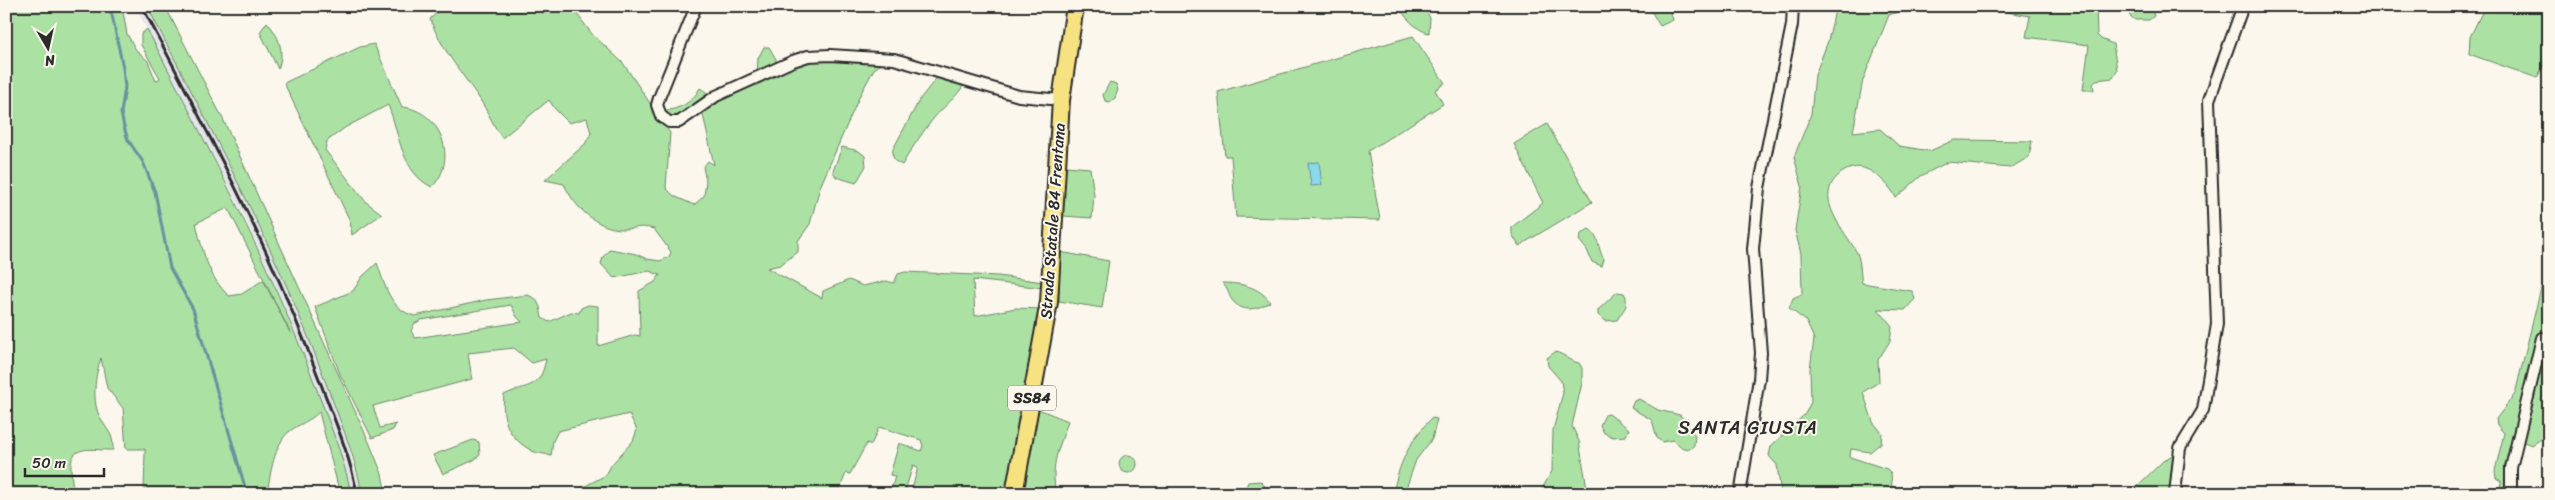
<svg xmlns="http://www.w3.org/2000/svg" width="2555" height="500" font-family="Sriracha,sans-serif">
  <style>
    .built { fill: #e5e5ec }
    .green { fill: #ace1a4; stroke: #6c8668; fill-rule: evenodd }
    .water { fill: #8bd8ea; stroke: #65939e }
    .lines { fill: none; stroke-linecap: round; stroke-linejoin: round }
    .stream { stroke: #65939e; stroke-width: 3 }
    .street-casing { stroke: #2b2b2b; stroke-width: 14 }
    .primary-casing { stroke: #2b2b2b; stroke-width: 20 }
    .street { stroke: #fbf7ec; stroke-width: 10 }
    .primary { stroke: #f7e281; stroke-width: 16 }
    .rail { stroke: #2b2b2b; stroke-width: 3 }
    .labels { text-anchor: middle; stroke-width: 4; stroke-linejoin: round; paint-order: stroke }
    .shield { fill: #fbf7ec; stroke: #696865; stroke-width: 1 }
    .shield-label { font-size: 15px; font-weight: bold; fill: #2b2b2b }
    .street-label { font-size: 16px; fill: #2b2b2b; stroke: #fbf7ec }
    .quarter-label { font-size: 19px; letter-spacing: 1px; fill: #2b2b2b; stroke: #fbf7ec }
  </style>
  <rect width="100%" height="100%" fill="#fbf7ec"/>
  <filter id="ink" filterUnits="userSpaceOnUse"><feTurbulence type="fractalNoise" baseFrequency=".02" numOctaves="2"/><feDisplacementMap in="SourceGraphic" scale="10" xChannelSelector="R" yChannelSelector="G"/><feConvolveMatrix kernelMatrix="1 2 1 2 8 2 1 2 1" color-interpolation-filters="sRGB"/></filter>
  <g filter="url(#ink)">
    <path class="built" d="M135,6H147L255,213L303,323L344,431L362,494H351L333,434L293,327L245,218Z"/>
    <g class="green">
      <path d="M6,6H122L127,34L136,50L148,61L156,81L160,78L141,45V34L147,29C207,145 268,260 314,382C327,418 344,456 351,494H340L319,412C310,421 299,424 290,431C274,443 270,476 267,494H144L145,449H126L123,408L107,388L101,358C95,375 91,403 101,419C109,434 113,432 113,450C94,451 69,442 71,470C72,478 72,486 74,494H6ZM228,208L291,334L263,280L242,294L229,296C208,277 202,249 196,223Z"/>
      <path d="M147,6H165L223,119L369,442L382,474L386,494H362C355,453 337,414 323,375C275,247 210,128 147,6Z"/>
      <path d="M444,6H571L592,34L623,63L670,133L666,188L674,196L694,205L704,196L706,181L703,167L708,161L714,165L702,110C729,92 783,63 815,59C837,56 862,61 885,62L874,69L860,95L820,187L810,224L798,241V252L780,265L767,268L822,298L823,291L849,280L863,286L886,281L894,283L898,274L905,272L998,276L1044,282V288L973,280L975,316L1016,308L1042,309L1008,494L911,493L918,467L913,465L905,491L890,494L895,476L890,475L899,443L921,451L923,446L921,440L879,427L871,445L867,443L850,474L846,473L838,494H570L606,475L612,464L633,441L637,430L629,414L558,431L553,441L551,456C545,453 538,454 532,451C509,438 501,421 504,395C529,383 540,390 546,359L532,363L514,348L468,353L472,379L373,406L380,428L396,424L393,430L372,438L340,374L315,307L353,291L362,277L377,263C385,285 390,310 415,316L486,300L528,295L536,299L540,307L542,318L549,322L571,312L579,313L581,308L588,305L598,306V346L635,335L640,336L639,291L655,282L660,275L649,271L614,278L601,264L603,257L610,249L636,254L647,259L660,261L669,257L671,252L654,229C638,225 637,229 623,229C597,229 574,207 564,184L545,180L585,144L591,133L587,118L569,123L555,109L549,100L502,138C493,125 487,110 479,98C461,72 441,48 430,19ZM511,305L517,317L522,322L415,338L411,331L414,324L421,320Z"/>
      <path d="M1398,6H1424L1430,18L1429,33C1417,31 1404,16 1398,6Z"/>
      <path d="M1648,6H1668L1673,20L1660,26Z"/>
      <path d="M1836,6H2096L2097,35L2101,39L2113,44L2117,70L2113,78L2096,80L2093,85L2094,90H2083L2089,45L2026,37L2030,16L1980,7L1914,6L1889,15L1863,80L1853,132L1880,129L1899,146L1930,151L1954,140L2032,141L2029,157L2010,168L1948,162L1921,176L1896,198C1892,188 1877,173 1866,169C1853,163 1834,174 1830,188C1823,210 1848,235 1857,253C1861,262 1860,274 1862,283L1912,291L1915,299L1905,310L1878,309L1892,326L1890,341L1878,360L1879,382L1863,392L1873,422L1882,433L1881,443L1870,452L1851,449L1850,457L1887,469L1891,473L1892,487L1880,494H1781L1777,465L1769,456L1771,446L1805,414L1811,402L1810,369L1814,339L1806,321L1789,308L1793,298L1802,294L1801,254L1795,230L1802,186L1794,157L1811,114L1815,75L1828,41Z"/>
      <path d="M2133,6L2152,9L2154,16L2149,20H2135L2129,15Z"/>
      <path d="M2485,6H2549V55L2537,78L2469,54L2470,37Z"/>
      <path d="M267,22C279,36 285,51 278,69L260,32Z"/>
      <path d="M1413,36L1445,83L1435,90L1443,104L1368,151L1380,220L1236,217L1231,156H1225L1218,92Z"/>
      <path d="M374,44L402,107C441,110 459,160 432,187C401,172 400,135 388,105L346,127L327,141L325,150L366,202L382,214L352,235L350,221L284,83L360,47Z"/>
      <path d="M764,47H769L776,59V68L757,77L758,58Z"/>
      <path d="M938,76L964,84C960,94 941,109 933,119C922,133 911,149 902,165L895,161L892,154L893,149L920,99Z"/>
      <path d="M1110,82L1116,84L1118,90L1115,98L1110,102L1105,101L1103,95Z"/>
      <path d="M700,88L712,96L685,117L669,118L663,111C680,109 692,103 700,88Z"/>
      <path d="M1547,124L1592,202L1519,246L1512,234V227L1543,203L1514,144Z"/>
      <path d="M842,147L859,151L865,156L866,166L856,183L836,177L833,171Z"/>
      <path d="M1066,166L1090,168L1094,195L1092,218L1063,216Z"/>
      <path d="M1589,229C1600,235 1597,249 1604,259L1602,266L1592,262L1587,250L1579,240L1581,234Z"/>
      <path d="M1060,252L1109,261L1102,308L1059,301Z"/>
      <path d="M1222,283C1240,283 1259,286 1270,302C1258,309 1243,314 1232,300C1228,294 1228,288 1222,283Z"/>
      <path d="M2541,288L2549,289V390L2541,399L2549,414V434L2532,445L2515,439L2508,494H2500L2501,481L2496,478L2495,471L2504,433L2497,425L2496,419L2515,394Z"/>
      <path d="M1617,292L1624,293L1626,297V306L1617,320L1606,321L1598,315V310Z"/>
      <path d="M1555,352C1565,354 1569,361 1579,363L1582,368V383L1572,426L1579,441L1588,494H1539L1552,471L1553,430L1563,393L1561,381L1548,366L1547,358Z"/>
      <path d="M1639,399L1658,410L1680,415L1695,435L1694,445L1690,449L1683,448L1673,440L1662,442L1657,438L1652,420L1631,408L1634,401Z"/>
      <path d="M1036,408L1068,421C1059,449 1050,463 1056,494H1019Z"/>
      <path d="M1609,414L1629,429L1626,436L1613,437L1604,433L1600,425L1605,415Z"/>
      <path d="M1432,418L1437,419L1432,439L1416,460L1404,494H1393C1398,465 1411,438 1432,418Z"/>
      <path d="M473,440L479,442L480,455L474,460L443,474L433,455Z"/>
      <path d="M2178,451L2172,494H2129L2163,461Z"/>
      <circle cx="1128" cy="464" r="9"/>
      <path d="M1260,481L1273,494H1249L1246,487L1248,482Z"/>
    </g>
    <path class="water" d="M1319,162L1322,185L1311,186L1308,163Z"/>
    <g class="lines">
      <path class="stream" d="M108,6L112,15L123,68L125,87L121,113L124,127L128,140L143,162L155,192L170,268L193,309L245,487L244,494"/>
      <g class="street-casing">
        <g id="street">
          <path d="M696,6L659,98L657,105L661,116L669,122H679L716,96L793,61L808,56L830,55L894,59L1019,96L1061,100"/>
          <path d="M1740,494L1759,379L1761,353L1753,249L1759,188L1792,25L1793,6"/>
          <path d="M2175,494L2180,448L2203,410L2217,324L2209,100L2243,6"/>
          <path d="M2511,494V468L2542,338"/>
        </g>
      </g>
      <g class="primary-casing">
        <path id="primary" d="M1014,494L1049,302L1061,100L1075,6"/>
      </g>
      <use href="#street" class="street"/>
      <use href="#primary" class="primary"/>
      <path class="rail" d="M142,6C206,129 271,249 319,379C333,416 350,455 357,494"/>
    </g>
  </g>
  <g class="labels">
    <rect class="shield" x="1008" y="385.5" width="48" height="25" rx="4"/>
    <g class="shield-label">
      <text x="1032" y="403">SS84</text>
    </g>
    <g class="street-label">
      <text transform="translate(1052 221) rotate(-86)" y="6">Strada Statale 84 Frentana</text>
    </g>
    <g class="quarter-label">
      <text x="1748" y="434">SANTA GIUSTA</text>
    </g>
  </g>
  <rect width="2555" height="500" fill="none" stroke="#fbf7ec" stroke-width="25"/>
  <rect x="12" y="12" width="2530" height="475" fill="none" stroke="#2b2b2b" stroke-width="2" filter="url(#ink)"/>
  <g transform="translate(48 48) rotate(171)" stroke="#fbf7ec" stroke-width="4" paint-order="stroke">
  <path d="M0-4L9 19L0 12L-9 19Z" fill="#2b2b2b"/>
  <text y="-8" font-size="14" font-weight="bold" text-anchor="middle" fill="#2b2b2b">N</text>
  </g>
  <path d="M25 468v8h79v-8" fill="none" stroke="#2b2b2b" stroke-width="2.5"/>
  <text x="32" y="468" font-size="15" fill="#2b2b2b" stroke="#fbf7ec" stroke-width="4" paint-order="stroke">50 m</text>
</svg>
